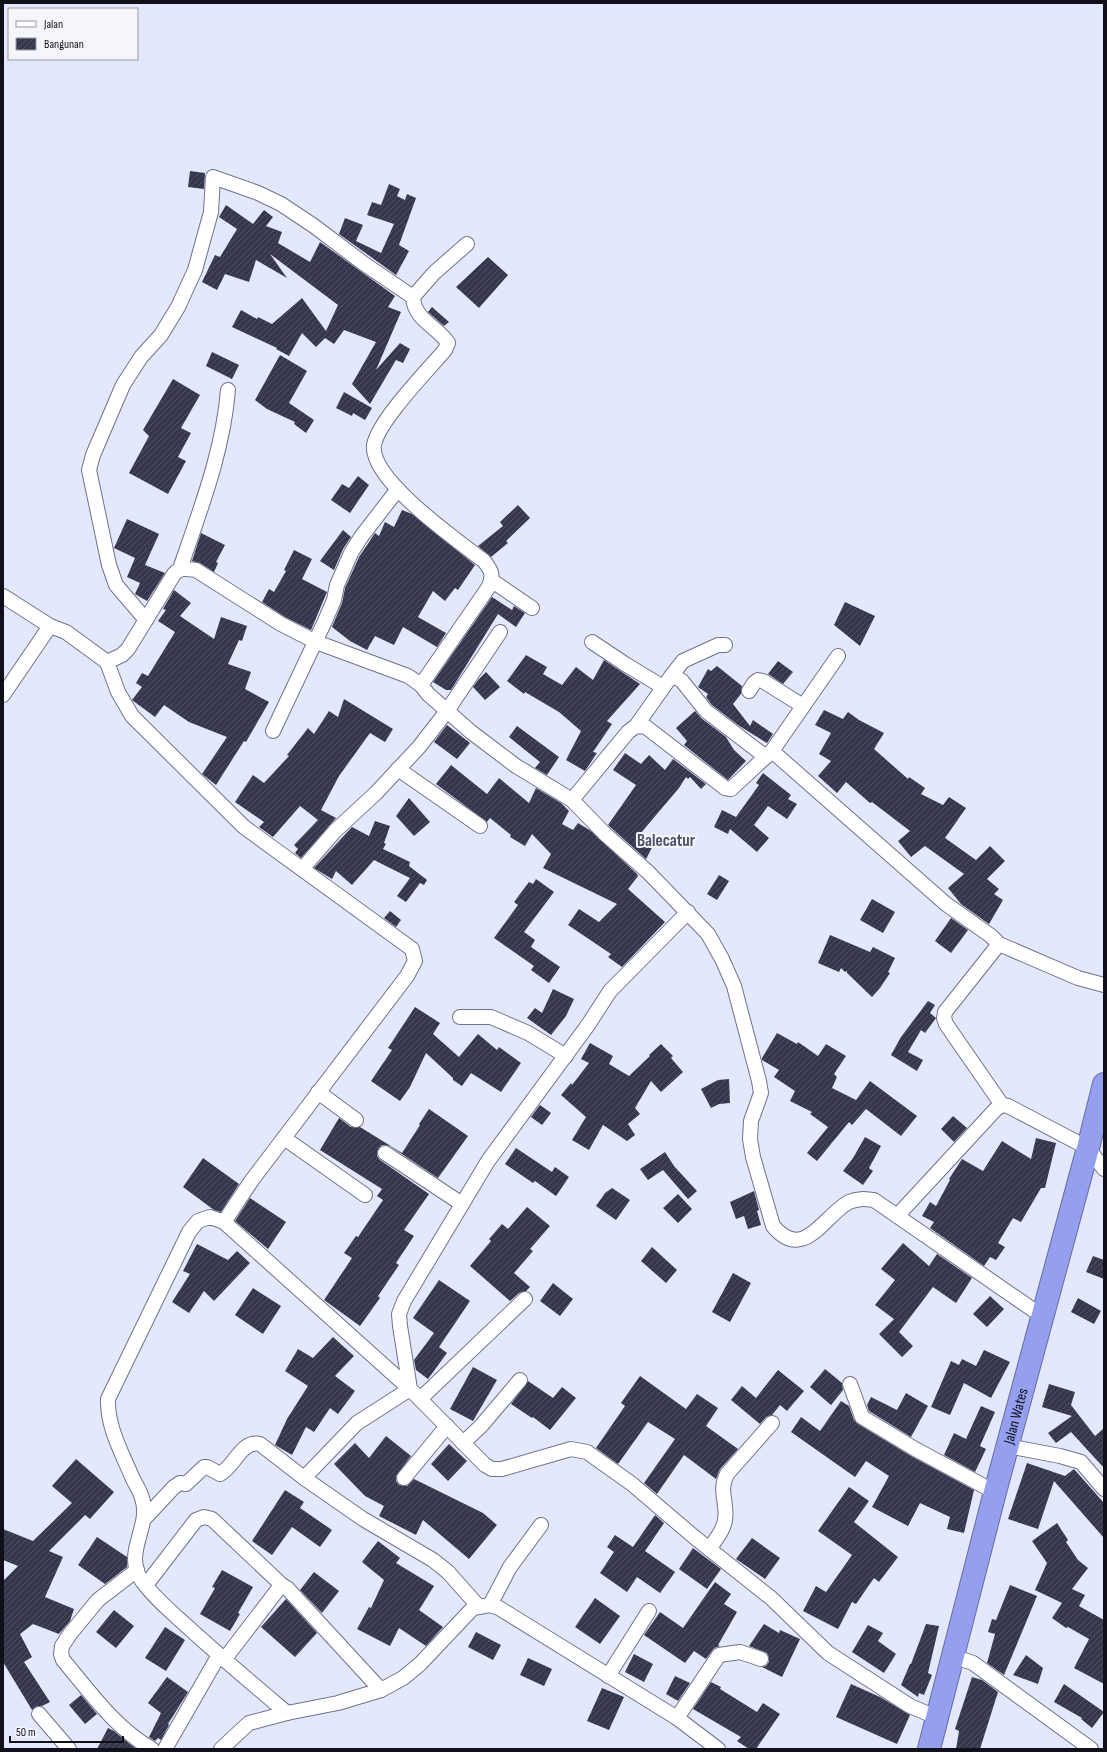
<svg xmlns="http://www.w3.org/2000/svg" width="1107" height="1752" font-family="'Sofia Sans Condensed',sans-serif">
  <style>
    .building { fill: url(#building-hatch) }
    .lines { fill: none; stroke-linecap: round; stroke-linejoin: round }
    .street-casing { stroke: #6f738a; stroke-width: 16 }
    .highway-casing { stroke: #656da3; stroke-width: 24 }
    .street { stroke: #fff; stroke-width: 14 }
    .highway { stroke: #949fee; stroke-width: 22 }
    .labels { text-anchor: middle; stroke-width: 4; stroke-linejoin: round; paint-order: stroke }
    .street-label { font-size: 15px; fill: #0f1019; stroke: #f5f6fb }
    .quarter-label { font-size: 17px; font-weight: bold; fill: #4c5066; stroke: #f5f6fb }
  </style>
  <defs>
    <pattern id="building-hatch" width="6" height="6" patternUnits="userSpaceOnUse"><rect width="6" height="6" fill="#35384d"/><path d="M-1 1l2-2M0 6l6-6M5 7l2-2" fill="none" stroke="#4f5163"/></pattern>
  </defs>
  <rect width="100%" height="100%" fill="#e4e8fd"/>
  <g class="building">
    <path d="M190,171L205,173L204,189L188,187Z"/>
    <path d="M389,184L400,189L397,196L405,200L407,194L416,198L399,245L409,251L396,275L339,234L345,218L363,225L356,241L381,253L394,224L367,215L372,202L381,205Z"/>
    <path d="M226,205L253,224L264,210L273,217L266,226L282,232L278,243L310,262L320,242L395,296L388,307L401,312L376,370L400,343L410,349L403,363L396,360L370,404L352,384L376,342L344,330L334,344L325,338L316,347L302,333L289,356L276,349L277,348L232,327L241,310L257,319L258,317L272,324L302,298L326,331L338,305L270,254L287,278L256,260L249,282L225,274L217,290L202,282L215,255L220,257L237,229L219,217Z"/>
    <path d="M488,257L508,275L479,308L456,287Z"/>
    <path d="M432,307L449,322L444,326L428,312Z"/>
    <path d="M212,352L239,365L232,379L206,366Z"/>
    <path d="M280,355L307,371L289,403L314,420L306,433L294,424L295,422L267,409L255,400Z"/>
    <path d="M173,379L200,395L181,428L191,433L178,457L186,461L168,494L129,473L149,436L143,430Z"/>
    <path d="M344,392L372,408L365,420L353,413L352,416L336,408Z"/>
    <path d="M358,476L369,485L350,513L331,500L342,484L349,488Z"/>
    <path d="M518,505L530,518L506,541L508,543L491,557L478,546L503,526L500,522Z"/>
    <path d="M402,510L412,514L475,565L458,590L455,588L445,601L433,591L418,617L446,633L437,647L403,627L394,645L375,636L367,650L350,641L332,627L342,603L345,588L359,557L375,533L379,536L385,522L394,527Z"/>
    <path d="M127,519L159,534L145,565L165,573L147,601L135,594L140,583L127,577L135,558L114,548Z"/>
    <path d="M343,530L351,537L343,549L334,570L320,561Z"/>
    <path d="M201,533L225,545L216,562L218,563L214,572L200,563L192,561Z"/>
    <path d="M294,550L312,559L302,579L327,592L311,630L285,617L262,602L269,589L274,592L286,571L284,570Z"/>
    <path d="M174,590L191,603L180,616L214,639L221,617L247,626L242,641L239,640L228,664L251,672L245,689L269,702L246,742L244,741L216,785L202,774L227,737L189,722L164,705L155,717L132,700L142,687L136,683L142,673L148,676L175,632L158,621L166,610L163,609Z"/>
    <path d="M492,597L512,610L514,606L525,613L516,627L498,614L451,690H446L433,682Z"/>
    <path d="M845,602L875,616L860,646L834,625Z"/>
    <path d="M526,655L547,667L543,674L562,685L576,667L593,680L604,660L640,684L607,721L612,724L593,752L597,753L585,771L566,760L581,731L559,712L525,692L524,694L507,681Z"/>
    <path d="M778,661L793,672L783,684L768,674Z"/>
    <path d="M717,666L742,686L741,694L733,704L750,726L753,720L773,734L767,743L738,725L712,705L706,697L708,694L698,687L708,669L711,671Z"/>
    <path d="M486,672L500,687L485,700L473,687L479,679Z"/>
    <path d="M344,699L393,729L385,742L370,733L339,776L321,810L336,818L301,858L295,853L298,849L294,845L318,820L300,806L273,837L259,827L264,822L235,802L253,775L264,783L289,756L287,755L308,728L314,734L329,711L338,717Z"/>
    <path d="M824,710L843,719L848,712L859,720L884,733L874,749L908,779L909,777L925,788L921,794L943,805L949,797L966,808L945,838L976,860L990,846L1005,861L987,879L999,889L994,894L1003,900L989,924L961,904L948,888L964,874L925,846L911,857L898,841L910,831L872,802L870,803L846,782L837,793L818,776L831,761L819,754L831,733L815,725Z"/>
    <path d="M695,711L701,718L726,737L734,750L746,761L728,780L684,745L687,741L676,728Z"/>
    <path d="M447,725L470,743L457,759L434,742Z"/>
    <path d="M517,726L559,757L547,775L535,768L540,762L509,737Z"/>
    <path d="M625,753L641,764L649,755L665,770L673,759L706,784L701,789L690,777L688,779L686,777L679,788L640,834L655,842L646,859L608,825L636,785L613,770Z"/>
    <path d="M451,765L487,794L499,778L529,803L536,788L561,803L569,811L562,824L573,830L578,823L591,831L637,874L638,876L628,889L665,922L622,967L608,957L611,954L568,925L579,909L599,922L617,904L543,868L551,854L532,834L525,846L510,837L511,835L490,818L487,822L436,784Z"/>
    <path d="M763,773L791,795L788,799L797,804L787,819L768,806L754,825L769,838L757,852L730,829L728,834L714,827L722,810L736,817L759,785L756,783Z"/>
    <path d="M409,798L430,822L414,836L396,816Z"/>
    <path d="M375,821L390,826L384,843L386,844L383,849L410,862L409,866L427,880L424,885L420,883L406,902L397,896L410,878L374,860L352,885L336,871L332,879L314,868L352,827L369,836Z"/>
    <path d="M719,875L729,881L717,900L707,894Z"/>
    <path d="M536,879L554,892L524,932L535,940L531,947L560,967L549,983L531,970L534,966L494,938L518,905L514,902L529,882L533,884Z"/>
    <path d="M872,899L895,912L883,933L860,920Z"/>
    <path d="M390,911L401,920L396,927L384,918Z"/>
    <path d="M951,918L968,930L951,953L935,941Z"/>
    <path d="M830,935L870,952L873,947L895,958L888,972L890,973L880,988L872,997L847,973V971L845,972L841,968L839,972L818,963Z"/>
    <path d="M553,989L574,999L566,1016L551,1035L527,1018L535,1008L542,1013Z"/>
    <path d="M928,1001L935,1005L930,1013L936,1018L925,1033L921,1030L908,1052L923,1060L917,1071L891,1055L901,1037Z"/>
    <path d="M415,1007L440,1023L433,1034L459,1057L478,1034L497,1050L499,1047L521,1063L501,1092L471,1073L462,1086L453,1080V1078L426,1053L410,1087L400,1101L371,1081L392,1050L388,1048Z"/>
    <path d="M777,1033L797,1044L798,1042L818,1056L826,1044L846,1056L834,1074L837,1077L832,1088L856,1100L870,1081L917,1116L901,1136L866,1109L852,1125L849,1122L817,1161L807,1153L828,1127L810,1114L812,1112L790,1101L795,1091L774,1077L779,1070L762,1060V1058Z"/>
    <path d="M590,1043L613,1056L609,1064L629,1076L650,1056L649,1055L661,1044L673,1056L671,1058L683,1072L661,1092L651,1081L635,1108L640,1114L628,1124L635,1135L627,1141L603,1125L589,1150L572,1140L586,1117L561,1095L571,1083L572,1085L589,1063L581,1059Z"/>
    <path d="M729,1079L730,1103L719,1104L711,1108L701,1089L718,1080Z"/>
    <path d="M540,1105L551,1113L542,1125L531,1117Z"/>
    <path d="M429,1109L468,1136L438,1178L390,1146L382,1145L378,1149L377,1156L380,1160L429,1194L404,1230L414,1236L396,1263L399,1265L378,1296L380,1298L360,1326L324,1300L352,1258L344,1253L356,1236L358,1237L383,1200L377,1196L382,1189L320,1150L339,1118L351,1127H360L402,1153L420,1125L419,1124Z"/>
    <path d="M953,1116L967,1128L954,1142L941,1129Z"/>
    <path d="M865,1137L881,1146L869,1168L873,1171L863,1185L843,1171L853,1158Z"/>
    <path d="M1036,1138L1056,1143L1045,1188H1041L1021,1222L1013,1218L998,1243L1005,1247L996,1260L990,1257L984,1266L930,1228L934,1222L922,1216L930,1202L936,1206L950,1180L949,1179L962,1159L983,1171L1002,1141L1031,1159Z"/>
    <path d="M516,1148L552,1172L555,1167L569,1177L556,1196L535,1181L533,1183L505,1164Z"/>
    <path d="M665,1152L674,1166L697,1191L688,1199L663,1170L648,1180L640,1169Z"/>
    <path d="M203,1158L239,1184L221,1212L214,1210L183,1187Z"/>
    <path d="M612,1188L630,1200L616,1220L596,1206L605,1193Z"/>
    <path d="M754,1191L759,1210L757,1211L761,1225L748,1229L744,1216L736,1219L730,1202Z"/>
    <path d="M678,1194L692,1209L678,1223L663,1208Z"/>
    <path d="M250,1198L286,1222L268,1249L235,1221Z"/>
    <path d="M527,1207L550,1226L530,1249L533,1251L514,1273L530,1287L526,1291L519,1293L510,1301L470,1266L491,1241L489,1239L502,1224L508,1229Z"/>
    <path d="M903,1243L929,1266L937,1254L972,1278L956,1303L933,1287L899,1332L913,1346L902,1357L879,1334L894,1319L875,1305L895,1280L881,1269Z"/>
    <path d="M197,1244L228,1260L237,1251L250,1263L214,1301L204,1291L189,1313L172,1302L190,1274L183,1271Z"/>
    <path d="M652,1247L677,1270L666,1283L641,1261Z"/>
    <path d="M1093,1256L1104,1260V1279L1086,1272Z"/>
    <path d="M733,1273L751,1283L730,1322L712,1312Z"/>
    <path d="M439,1280L470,1301L439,1347L447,1353L428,1379L416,1370L414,1360L434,1333L413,1318Z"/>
    <path d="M553,1283L573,1299L560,1316L540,1301Z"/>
    <path d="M253,1288L281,1306L263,1334L235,1315Z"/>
    <path d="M990,1296L1004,1309L987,1327L973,1314Z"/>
    <path d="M1078,1298L1101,1311L1094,1324L1071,1312Z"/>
    <path d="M333,1337L354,1356L335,1376L355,1391L338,1414L330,1408L314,1432L306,1427L292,1455L275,1445L287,1419L308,1386L285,1371L298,1349L313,1358Z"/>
    <path d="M984,1350L1010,1362L991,1398L964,1383L950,1415L931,1407L951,1361L959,1365L962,1359L976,1366Z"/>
    <path d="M473,1367L497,1380L473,1421L450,1409Z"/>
    <path d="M825,1369L842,1383L843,1390L831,1405L810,1387Z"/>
    <path d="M778,1370L804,1391L787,1411L780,1405L772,1415L766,1417L760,1424L731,1400L742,1386L756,1398Z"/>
    <path d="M640,1376L686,1409L697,1394L718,1408L706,1426L738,1449L720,1469L716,1479L684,1455L657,1494L644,1483L675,1439L648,1422L618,1464L596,1448L625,1406L621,1403Z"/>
    <path d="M528,1381L553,1398L562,1387L576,1398L550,1430L533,1417L532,1418L511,1404Z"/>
    <path d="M1049,1384L1075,1392L1071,1405L1095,1436L1104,1428V1468L1071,1432L1056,1443L1048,1433L1072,1416L1042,1407Z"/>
    <path d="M906,1393L928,1406L911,1437L869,1411L867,1405L871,1397L897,1410Z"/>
    <path d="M841,1401L849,1406L854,1420L858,1424L911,1456L974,1490L964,1533L947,1529L950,1517L920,1503L908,1526L872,1507L889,1476L866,1461L855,1477L791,1432L801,1417L820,1431Z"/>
    <path d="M981,1406L995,1412L980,1446L986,1449L975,1472L944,1455L954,1433L966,1439Z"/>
    <path d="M386,1436L411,1456L396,1476V1481L399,1485L407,1486L414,1479L483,1513L497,1525L469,1559L423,1520L416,1535L379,1516L384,1506L365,1496L334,1464L355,1443L369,1458Z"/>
    <path d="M449,1444L467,1461L448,1481L431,1464Z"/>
    <path d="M76,1459L114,1492L90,1519L85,1515L49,1551L63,1557L45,1597L74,1609L70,1621L59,1634L33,1624L20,1634L32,1657L24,1662L50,1702L42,1706H37L32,1710L3,1662V1581L18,1566L3,1560V1529L33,1541L72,1503L52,1486Z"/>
    <path d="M1027,1463L1065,1476L1074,1469L1104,1503V1538L1054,1481L1038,1529L1008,1519Z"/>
    <path d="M849,1487L869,1501L854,1522L898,1557L879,1582L874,1578L856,1604L852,1602L838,1629L803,1611L816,1586L826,1592L852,1555L818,1531Z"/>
    <path d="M285,1490L304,1502L300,1508L332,1530L320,1547L292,1527L272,1555L252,1541Z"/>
    <path d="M655,1515L664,1523L645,1551L675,1572L660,1593L637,1577L627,1592L600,1573L614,1552L607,1547L615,1535L633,1547Z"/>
    <path d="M1057,1523L1068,1540L1066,1542L1078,1560L1088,1568L1072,1589L1085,1595L1079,1606L1104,1620V1684L1074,1668L1089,1639L1068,1627L1066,1628L1052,1618L1062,1603L1035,1590L1047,1563L1032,1541Z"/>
    <path d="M97,1537L127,1557V1567L105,1584L78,1565Z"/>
    <path d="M752,1538L780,1558L765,1579L736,1559Z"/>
    <path d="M378,1541L400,1558L396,1563L434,1586L419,1610L443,1627L426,1646L399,1628L390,1646L357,1629L369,1607L371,1608L384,1580L362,1562Z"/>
    <path d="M693,1548L721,1569L707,1589L679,1569Z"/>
    <path d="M222,1570L253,1587L238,1613L240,1614L230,1631L200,1614L215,1588L212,1587Z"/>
    <path d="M314,1572L339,1591L322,1613L300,1590Z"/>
    <path d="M715,1582L731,1594L724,1604L737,1612L718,1645L720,1646L714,1648L706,1659L694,1651L685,1663L644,1635L660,1612L683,1628Z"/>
    <path d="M1010,1585L1037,1596L1004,1675L987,1663L995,1634L988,1632L992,1619L996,1620Z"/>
    <path d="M595,1598L620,1616L600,1644L575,1627Z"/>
    <path d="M286,1599L317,1633L295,1657L261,1627Z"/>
    <path d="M114,1610L134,1626L116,1648L96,1632Z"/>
    <path d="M764,1624L779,1633L780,1630L800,1639L782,1677L762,1667L766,1666L769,1662V1658L767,1653L749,1646Z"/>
    <path d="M926,1624L939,1626L928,1673L932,1675L924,1695L919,1693L918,1697L901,1685L910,1664H911Z"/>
    <path d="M868,1625L883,1633L878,1641L896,1654L884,1673L852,1652Z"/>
    <path d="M165,1627L185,1640L166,1671L145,1658Z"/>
    <path d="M476,1632L501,1645L493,1660L468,1647Z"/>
    <path d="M634,1654L653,1664L644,1682L625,1672Z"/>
    <path d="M1026,1655L1043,1668L1038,1684L1013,1675Z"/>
    <path d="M528,1658L552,1669L544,1686L520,1675Z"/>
    <path d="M675,1676L690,1683L678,1701L666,1694Z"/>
    <path d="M167,1677L188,1692L168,1724L169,1725L161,1740L158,1738L155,1741L149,1737L161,1713L148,1703Z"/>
    <path d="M972,1677L982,1680L998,1692L980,1749H956L959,1731L955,1729Z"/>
    <path d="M711,1682L721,1687L720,1689L757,1712L763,1703L780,1714L756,1749H749L737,1741L741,1737L693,1709Z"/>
    <path d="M851,1684L880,1697L910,1715L897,1744L836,1717Z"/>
    <path d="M1064,1684L1104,1712L1092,1728L1081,1719L1082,1718L1054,1702Z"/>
    <path d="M602,1688L624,1697L609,1730L587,1721Z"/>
    <path d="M81,1695L97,1714L85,1724L69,1705Z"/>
    <path d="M108,1728L114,1731L136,1749H97Z"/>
  </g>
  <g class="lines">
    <g class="street-casing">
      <g id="street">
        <path d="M413,297L434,273L467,244"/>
        <path d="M180,569C200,510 223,452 228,390"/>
        <path d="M491,580L532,608"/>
        <path d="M3,596L50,626"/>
        <path d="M146,620L116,585L109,565L89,470L93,455L123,385L141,357L161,335L178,307L195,270L211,212L213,177L258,193L281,204L314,226L363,263L413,297C414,320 438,327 448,343L445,350C428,370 378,421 374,445C369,479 458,541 484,561C492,571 494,576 488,588L421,685"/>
        <path d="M592,642L625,664L663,687"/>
        <path d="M107,662L122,655L128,649L174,574C181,567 186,569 196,570L281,624L316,642L408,676L421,685L428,694L471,732L516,766L572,800L605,834L648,872L708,934L722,959L734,986L759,1081L761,1093L751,1121L750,1139L753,1157L773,1226C804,1263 824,1215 849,1202C858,1198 865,1199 874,1200L1042,1316"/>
        <path d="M672,675L683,661L718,645H725"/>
        <path d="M749,691L754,683L758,680L763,681L803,706"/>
        <path d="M3,695L50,626L66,632L107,662L118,692L132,716L244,827L412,949L415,961L407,976L252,1180L224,1222"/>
        <path d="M636,726L672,675L682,681L706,711L766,757"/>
        <path d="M273,731L325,621L334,600L337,585L351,553L361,537L398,489"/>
        <path d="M772,751L946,904L991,936L999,944L1078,978L1104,985"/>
        <path d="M398,769L480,826"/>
        <path d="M572,800L628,732L636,726L646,727L725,788L731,789L772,751L838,656"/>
        <path d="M302,869L335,831L376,793L419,747L447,711L500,632"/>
        <path d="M688,912L610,991L588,1025L488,1161L404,1301L399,1314L400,1326L410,1389L485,1465L492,1469H502L571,1449L587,1452L632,1484L693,1536L771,1598L828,1653L910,1706L936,1717"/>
        <path d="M999,944L945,1012L944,1018L946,1024L1002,1105"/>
        <path d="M460,1017H491L528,1033L566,1056"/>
        <path d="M318,1092L356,1120"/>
        <path d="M284,1138L365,1195"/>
        <path d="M385,1153L462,1204"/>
        <path d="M897,1216L996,1109L1002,1105L1008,1106L1088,1148L1104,1169"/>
        <path d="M850,1384L862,1417L915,1449L995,1492"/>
        <path d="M420,1399L525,1299"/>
        <path d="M463,1443L481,1426L520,1380"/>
        <path d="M1007,1446L1060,1456L1081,1462L1104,1489"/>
        <path d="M304,1478L363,1519L433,1560L448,1572L479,1607"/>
        <path d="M404,1478L447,1426"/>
        <path d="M145,1518L174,1487L180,1483L186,1484L204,1467H207L220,1474C235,1466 241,1440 260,1444L304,1478L357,1423L410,1389L224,1222L210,1217L198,1221L189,1232L108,1399C107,1427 122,1453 133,1479C136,1485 140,1491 142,1498C151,1525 127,1548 138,1574C144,1588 168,1609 179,1619C214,1651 250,1682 287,1713"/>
        <path d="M710,1548C715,1540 724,1530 725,1520C728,1502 718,1492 727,1474L772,1423"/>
        <path d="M137,1570L98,1600L70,1634L62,1646L61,1654L63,1660C90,1692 115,1728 152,1749"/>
        <path d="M146,1585L196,1520L204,1517L212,1519L283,1586"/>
        <path d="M490,1605L510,1567L541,1525"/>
        <path d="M952,1656L973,1663L1091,1749"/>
        <path d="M224,1660L279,1588L283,1586L287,1588L381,1690"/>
        <path d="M608,1676L649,1611"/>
        <path d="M39,1714L69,1749"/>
        <path d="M677,1718L719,1655L740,1652L761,1659"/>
        <path d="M165,1749L219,1655"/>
        <path d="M221,1749L249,1723L287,1713L338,1703L381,1690L403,1678L420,1664L473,1608L490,1605L499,1608L677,1718L718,1749"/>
      </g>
    </g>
    <g class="highway-casing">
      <g id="highway">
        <path id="s1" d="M929,1749L995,1492L1088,1148L1104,1084"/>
      </g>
    </g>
    <use href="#street" class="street"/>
    <use href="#highway" class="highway"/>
  </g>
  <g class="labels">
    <g class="street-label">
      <text dy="5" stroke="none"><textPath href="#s1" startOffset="344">Jalan Wates</textPath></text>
    </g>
    <g class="quarter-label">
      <text x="666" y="846">Balecatur</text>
    </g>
  </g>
  <rect width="1107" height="1752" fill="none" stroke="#0f1019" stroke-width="8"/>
  <rect x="8" y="8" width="130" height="52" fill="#f5f6fb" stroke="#999aa1"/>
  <rect x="16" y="21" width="20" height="6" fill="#ffffff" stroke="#999aa1"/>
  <text x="44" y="28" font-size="12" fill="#0f1019">Jalan</text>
  <rect x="16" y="38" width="20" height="12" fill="url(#building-hatch)" stroke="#999aa1"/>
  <text x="44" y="48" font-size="12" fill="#0f1019">Bangunan</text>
  <path d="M10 1736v6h113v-6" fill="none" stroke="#0f1019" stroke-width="2"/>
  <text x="16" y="1736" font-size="12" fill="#0f1019" stroke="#f5f6fb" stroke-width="3" paint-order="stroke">50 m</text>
</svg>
